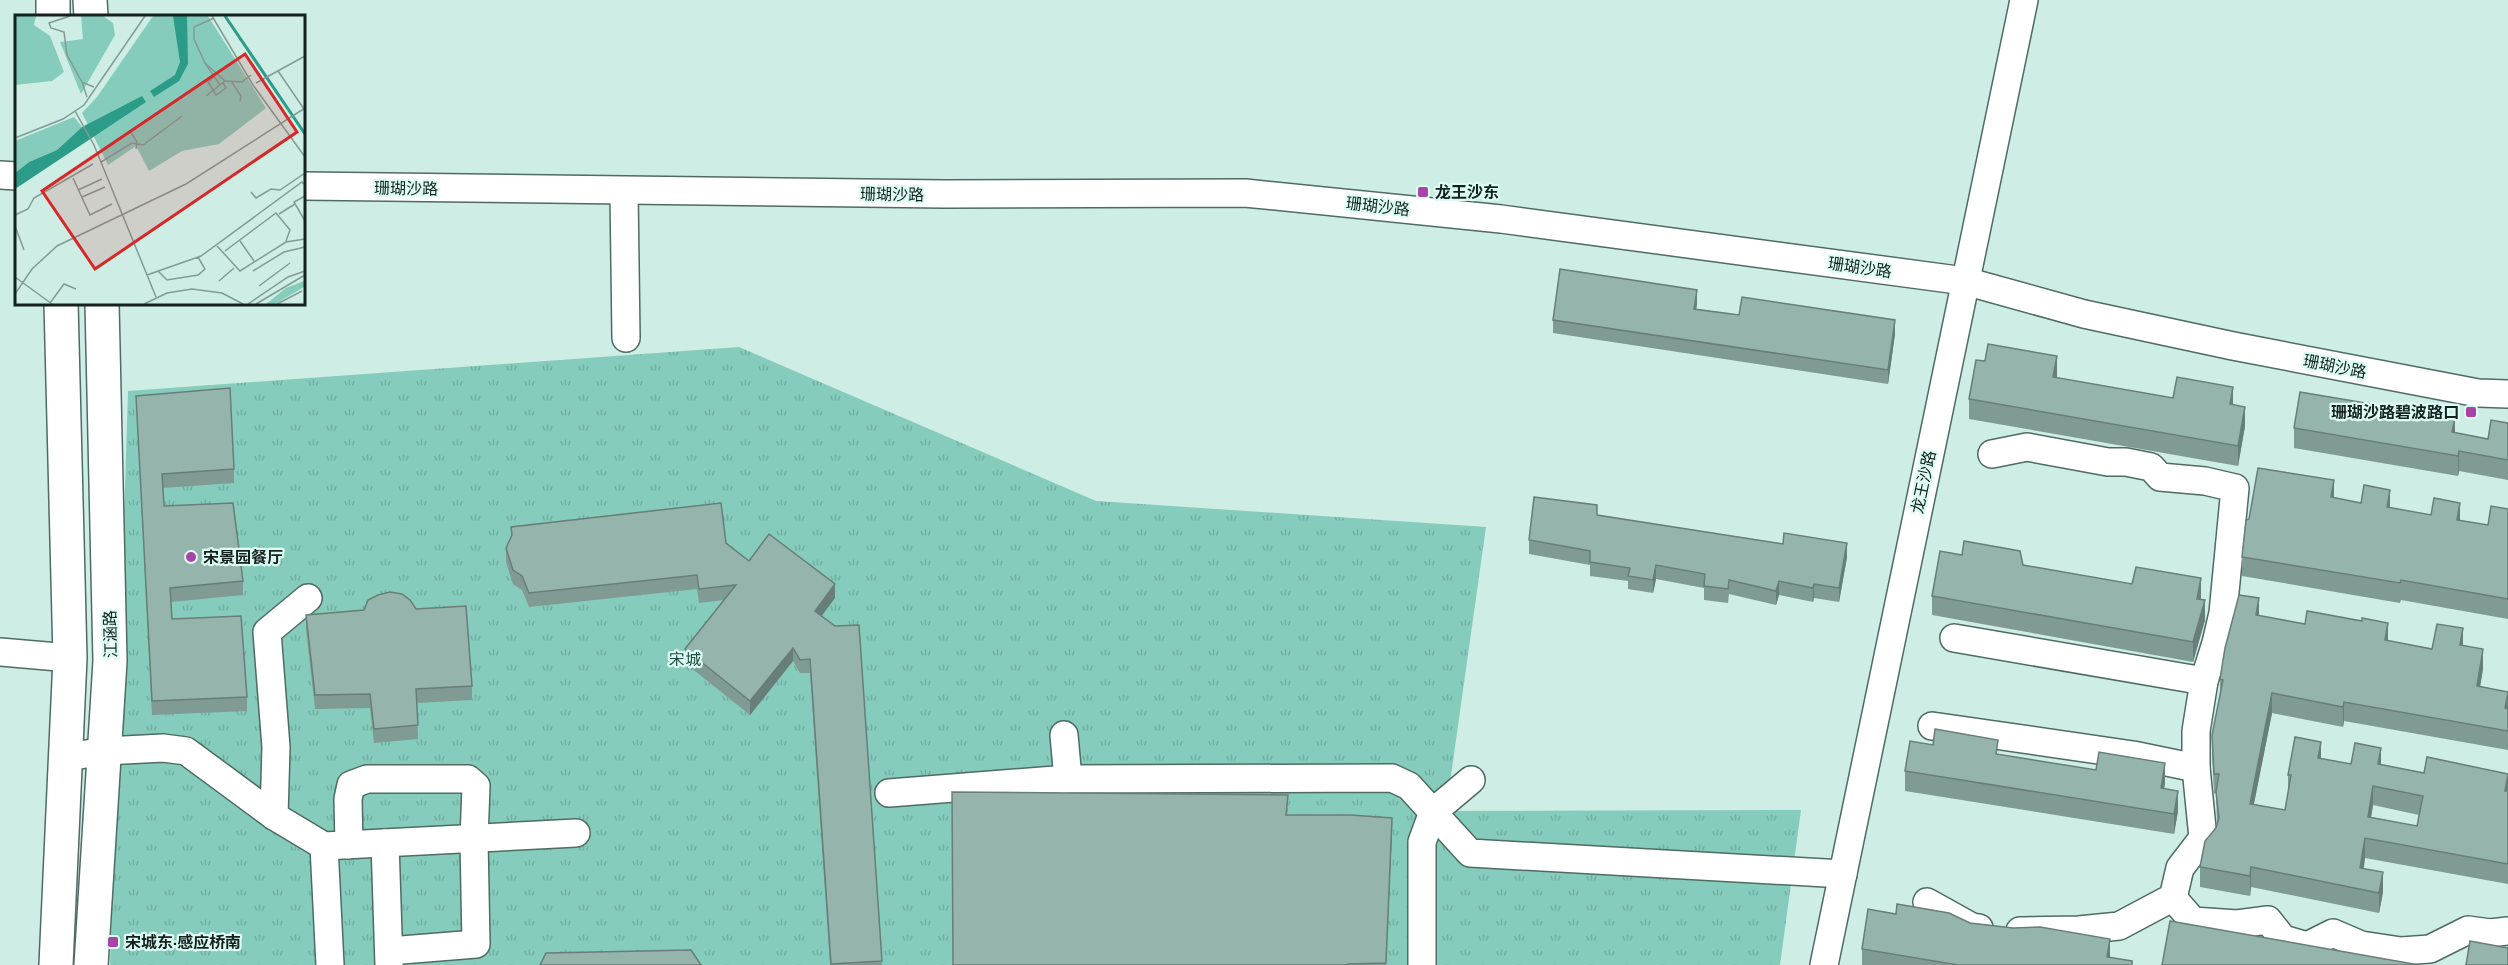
<svg xmlns="http://www.w3.org/2000/svg" width="2508" height="965" font-family="'Nunito Sans','Noto Sans SC',sans-serif">
  <style>
    .grass { fill: url(#grass-tufts) }
    .lines { fill: none; stroke-linecap: round; stroke-linejoin: round }
    .minor-casing { stroke: #4e6b64; stroke-width: 30 }
    .major-casing { stroke: #4e6b64; stroke-width: 36 }
    .minor { stroke: #fff; stroke-width: 27 }
    .major { stroke: #fff; stroke-width: 33 }
    .wall { fill: #809b94; fill-rule: evenodd }
    .shaded-wall { fill: #687e78 }
    .building { fill: #95b4ac; stroke: #687e78; stroke-width: 1.5; fill-rule: evenodd }
    .poi-dot { fill: #a943a7; stroke: #dbfbf3; stroke-width: 2 }
    .labels { text-anchor: middle; stroke-width: 4.5; stroke-linejoin: round; paint-order: stroke }
    .street-label { font-size: 16px; fill: #15211e; stroke: #dbfbf3 }
    .poi-label { font-size: 16px; font-weight: bold; fill: #15211e; stroke: #dbfbf3; text-anchor: start }
    .park-label { font-size: 16px; fill: #1d4b42; stroke: #dbfbf3 }
    .inset-river { fill: none; stroke: #2c9c89; stroke-width: 3 }
    .inset-road { fill: none; stroke: #839b95; stroke-width: 1.5 }
    .view { fill: #d62828; fill-opacity: 0.15; stroke: #d62828; stroke-width: 3 }
    .inset-edge { fill: none; stroke: #15211e; stroke-width: 3 }
  </style>
  <defs>
    <pattern id="grass-tufts" width="24" height="20" patternUnits="userSpaceOnUse" patternTransform="scale(1.5)"><rect width="24" height="20" fill="#85ccbc"/><path d="M3 7l-1-3M5 7V3M7 7l1-3M15 17l-1-3M17 17v-4M19 17l1-3" fill="none" stroke="#72afa1"/></pattern>
  </defs>
  <rect width="100%" height="100%" fill="#cdede5"/>
  <path class="grass" d="M739,347L1096,501L1486,527L1446,811L1801,810L1780,965H110L128,391Z"/>
  <g class="lines">
    <g class="minor-casing">
      <g id="minor">
        <path d="M0,175L16,176"/>
        <path d="M303,186L945,194L1245,193L1501,219L1965,281L2084,314L2233,346L2478,393L2508,394"/>
        <path d="M624,191L626,338"/>
        <path d="M1992,454L2027,447L2108,462H2126L2151,467L2160,477L2205,481L2235,488L2223,613L2216,643L2204,681L2196,731V768L2203,838L2180,868L2173,898L2166,901L2119,926L2079,930L2020,931"/>
        <path d="M1954,638L2204,681"/>
        <path d="M0,652L70,658"/>
        <path d="M1932,726L2133,755L2196,768"/>
        <path d="M1064,735L1068,779"/>
        <path d="M67,757L105,751L163,748L186,751L274,816L324,846L576,833"/>
        <path d="M889,793L1068,779L1392,778L1409,786L1470,853L1843,874"/>
        <path d="M274,816L276,747L267,632L308,598"/>
        <path d="M385,843L389,965"/>
        <path d="M349,845L348,799L351,785L367,779H468L476,786L474,839L476,944L389,951"/>
        <path d="M324,846L330,965"/>
        <path d="M2173,898L2193,921L2237,924L2268,920L2283,939L2307,946L2333,933L2361,945L2401,951L2430,949L2468,930L2490,933L2508,931"/>
        <path d="M1927,902L1972,927L1979,928"/>
        <path d="M1422,965V842L1433,812L1471,780"/>
        <path d="M1824,965L2024,0"/>
      </g>
    </g>
    <g class="major-casing">
      <g id="major">
        <path d="M53,0V16"/>
        <path d="M90,0L91,16"/>
        <path d="M56,965L70,658L61,303"/>
        <path d="M91,965L110,661L102,303"/>
      </g>
    </g>
    <use href="#minor" class="minor"/>
    <use href="#major" class="major"/>
  </g>
  <g class="wall">
    <path d="M1697,304L1696,309L1739,315L1895,334L1888,384L1553,333V320Z"/>
    <path d="M2057,376V378L2173,398L2233,405L2245,426L2238,466L1969,419V399Z"/>
    <path d="M136,396L234,469V483L163,488L164,506L243,581V595L171,602L172,619L247,697V711L152,715Z"/>
    <path d="M2508,423V480L2459,471L2458,476L2294,448V428L2455,433L2488,439Z"/>
    <path d="M2334,498L2488,525L2508,509V619L2401,600L2400,603L2242,576V557Z"/>
    <path d="M1597,515L1847,557L1839,602L1814,598L1813,602L1779,595L1776,605L1729,594L1728,603L1704,600V588L1656,579L1653,593L1628,589V581L1590,576V565L1529,554V540Z"/>
    <path d="M511,527L726,543L749,561L835,598L821,616L835,626L859,625L882,965H830L810,673H800L793,661L750,715L685,663V649L724,600L699,603L697,589L529,607L522,590L513,584L506,562V548L511,538Z"/>
    <path d="M2023,565L2200,599L2205,620L2193,662L1932,615V596Z"/>
    <path d="M364,610L472,686V700L417,703L418,739L374,743L370,708L315,709L306,629V615Z"/>
    <path d="M2259,616L2432,649L2463,646L2483,669L2480,686L2508,692V750L2344,721L2343,727L2272,713L2254,804L2285,810L2288,794V775L2321,759L2351,764L2381,765L2424,773L2508,774V884L2365,858L2364,868L2383,892L2379,913L2251,887L2250,896L2200,887V867L2217,822L2216,794L2214,793L2212,754V735L2220,694V679ZM2373,805L2419,815L2417,826L2371,817Z"/>
    <path d="M1998,754L2165,783L2164,789L2178,811L2174,834L1905,791V771Z"/>
    <path d="M1288,808L1287,815L1392,832L1386,965H952Z"/>
    <path d="M1970,923L2110,957L2132,965H1862V949Z"/>
  </g>
  <g class="shaded-wall">
    <path d="M1697,290V304L1694,322V309Z"/>
    <path d="M1895,320V334L1888,384V370Z"/>
    <path d="M2057,356V376L2053,397V377Z"/>
    <path d="M2233,387V407L2230,404Z"/>
    <path d="M2245,407V426L2238,466V446Z"/>
    <path d="M2455,418V438L2452,432Z"/>
    <path d="M2459,451V471L2458,476V456Z"/>
    <path d="M2334,480V500L2331,497Z"/>
    <path d="M2390,490V510L2387,507Z"/>
    <path d="M2460,503V523L2457,520Z"/>
    <path d="M1847,543V557L1839,602V588Z"/>
    <path d="M1656,565V579L1653,593V580Z"/>
    <path d="M2201,578V598L2197,619V599Z"/>
    <path d="M1779,581V595L1776,605V591Z"/>
    <path d="M835,584V598L815,625V611Z"/>
    <path d="M1814,584V598L1813,602V588Z"/>
    <path d="M2259,598V618L2256,615Z"/>
    <path d="M2205,600V620L2193,662V642Z"/>
    <path d="M2388,623V643L2385,640Z"/>
    <path d="M2463,628V648L2460,645Z"/>
    <path d="M793,648V661L750,715V701Z"/>
    <path d="M2483,649V669L2477,705V686Z"/>
    <path d="M2272,693V713L2250,823V804Z"/>
    <path d="M2508,693V713L2505,708Z"/>
    <path d="M2344,702V721L2343,727V707Z"/>
    <path d="M2321,742V761L2318,758Z"/>
    <path d="M2381,748V767L2378,764Z"/>
    <path d="M2165,763V783L2161,808V788Z"/>
    <path d="M2508,774V794L2505,791Z"/>
    <path d="M2373,786V805L2368,837V817Z"/>
    <path d="M2178,791V811L2174,834V814Z"/>
    <path d="M1392,818V832L1386,965Z"/>
    <path d="M2365,838V858L2360,887V868Z"/>
    <path d="M2251,867V887L2250,896V876Z"/>
    <path d="M2383,872V892L2379,913V893Z"/>
    <path d="M2110,939V958L2107,957Z"/>
  </g>
  <g class="building">
    <path d="M1560,269L1697,290L1694,309L1739,315L1742,297L1895,320L1888,370L1553,320Z"/>
    <path d="M1988,344L2057,356L2053,377L2173,398L2177,377L2233,387L2230,404L2245,407L2238,446L1969,399L1976,360L1985,361Z"/>
    <path d="M230,388L234,469L162,474L164,506L233,503L243,581L170,588L172,619L241,616L247,697L152,701L136,396Z"/>
    <path d="M2300,392L2455,418L2452,432L2488,439L2491,420L2508,423V460L2459,451L2458,456L2294,428Z"/>
    <path d="M2258,468L2334,480L2331,497L2361,503L2364,485L2390,490L2387,507L2431,515L2434,498L2460,503L2457,520L2488,525L2491,506L2508,509V599L2401,580L2400,583L2242,557L2246,520L2249,519Z"/>
    <path d="M1534,497L1597,505V515L1783,544L1784,533L1847,543L1839,588L1814,584L1813,588L1779,581L1776,591L1729,580L1728,589L1704,586L1705,574L1656,565L1653,580L1628,576L1630,568L1590,562V551L1529,540Z"/>
    <path d="M721,503L726,543L749,561L769,534L835,584L815,611L835,626L859,625L882,961L831,964L810,659L800,660L793,648L750,701L685,649L736,585L699,589L697,575L529,593L522,576L513,570L506,548L512,535L511,527Z"/>
    <path d="M1964,541L2020,551L2023,565L2132,584L2136,567L2201,578L2197,599L2205,600L2193,642L1932,596L1940,551L1962,555Z"/>
    <path d="M390,592L402,594L410,600L416,609L466,606L472,686L416,689L418,725L374,729L370,694L315,695L306,615L364,610L368,600L378,595Z"/>
    <path d="M2239,595L2259,598L2256,615L2305,624L2307,611L2362,621V618L2388,623L2385,640L2432,649L2437,624L2463,628L2460,645L2483,649L2477,686L2508,692L2505,708L2508,709V731L2344,702L2343,707L2272,693L2250,804L2285,810L2291,775H2288L2295,737L2321,742L2318,758L2351,764L2355,743L2381,748L2378,764L2424,773L2427,757L2508,774L2505,791H2508V864L2365,838L2360,868L2383,872L2379,893L2251,867L2250,876L2200,867L2205,841L2216,828L2219,818L2216,792L2219,774H2214L2212,735L2223,680L2220,679L2225,648ZM2373,786L2423,796L2417,826L2368,817Z"/>
    <path d="M1935,729L1998,740L1996,754L2096,770L2099,752L2165,763L2161,788L2178,791L2174,814L1905,771L1910,741L1933,745Z"/>
    <path d="M952,792L1288,795L1286,815H1351L1392,818L1386,963L1348,964V965H953Z"/>
    <path d="M1897,904L1949,913L1970,923L2013,928L2040,927L2110,939L2107,957L2132,961V965H1958L1862,949L1868,909L1896,914Z"/>
    <path d="M2170,921L2419,965H2162Z"/>
    <path d="M2470,941L2508,948V965H2466Z"/>
    <path d="M691,950L701,965H540L546,953Z"/>
  </g>
  <g class="poi-dot">
    <rect x="1417" y="186" width="12" height="12" rx="3"/>
    <rect x="2465" y="406" width="12" height="12" rx="3"/>
    <circle cx="191" cy="557" r="6"/>
    <rect x="107" y="936" width="12" height="12" rx="3"/>
  </g>
  <g class="labels">
    <g class="street-label">
      <text transform="translate(406 188) rotate(1)" y="6">珊瑚沙路</text>
      <text transform="translate(892 194) rotate(1)" y="6">珊瑚沙路</text>
      <text transform="translate(1378 206) rotate(6)" y="6">珊瑚沙路</text>
      <text transform="translate(1860 267) rotate(8)" y="6">珊瑚沙路</text>
      <text transform="translate(2335 366) rotate(11)" y="6">珊瑚沙路</text>
      <text transform="translate(1923 482) rotate(-78)" y="6">龙王沙路</text>
      <text transform="translate(110 634) rotate(-91)" y="6">江涵路</text>
    </g>
    <g class="poi-label">
      <text x="1435" y="198">龙王沙东</text>
      <text x="2459" y="418" text-anchor="end">珊瑚沙路碧波路口</text>
      <text x="203" y="563">宋景园餐厅</text>
      <text x="125" y="948">宋城东·感应桥南</text>
    </g>
    <g class="park-label">
      <text x="685" y="665">宋城</text>
    </g>
  </g>
  <g transform="translate(15 15)">
    <rect width="290" height="290" fill="#cdede5"/>
    <path d="M138,1H193L251,93L204,129L167,136L134,156L121,131L93,150L67,98L82,82ZM59,102L67,112L42,135L14,147L0,158V126ZM289,266V272L260,289H251L271,273Z" fill="#85ccbc"/>
    <path d="M0,1H21L19,10L35,21L49,57L37,66L0,70ZM66,1H88L98,8L100,20L66,79L45,27L68,24Z" fill="#85ccbc"/>
    <path d="M158,1H172L173,49L164,66L139,82L135,76L160,60L165,47ZM127,81L131,87L0,174V158L14,147L42,135L67,112Z" fill="#2c9c89"/>
    <path class="inset-river" d="M210,1L290,119"/>
    <path class="inset-road" d="M55,1L34,8L36,13L49,17L52,40L67,67M197,1L238,70L290,142M199,3L179,12V24L190,48L210,66M190,48L205,70M263,56L289,94M199,62L193,67L201,80L211,73L208,68M216,66L226,81L225,86M241,68L290,41M191,81L210,66L227,67L236,60M72,82L67,67L79,72M60,96L79,130L141,282M115,116L122,127L121,134M0,123L48,104L69,90L130,1M86,147L117,128L128,130L167,101M58,163L75,200L97,189M63,175L87,164M236,177L241,183L256,174L265,175L290,158M290,181L279,187L290,206M67,182L90,172M264,199L280,189M0,200L13,194L19,183L78,149M0,211L9,235M225,226L239,246M202,231L225,256L271,227L290,224M210,236L261,198L275,215L271,226M143,256L152,265L183,260L190,254L183,242M238,256L269,237L290,232M132,260L186,241L287,167L290,170M0,262L37,289M204,266L219,253M244,271L275,248M0,279L17,254L42,231L171,169L290,93M35,288L49,269L61,274M129,289L152,278L177,274L207,278L228,289M233,289L273,262L290,256M241,289L290,260M262,289L287,276"/>
    <path class="view" d="M230,39L282,117L80,254L27,176Z"/>
    <rect width="290" height="290" class="inset-edge"/>
  </g>
</svg>
